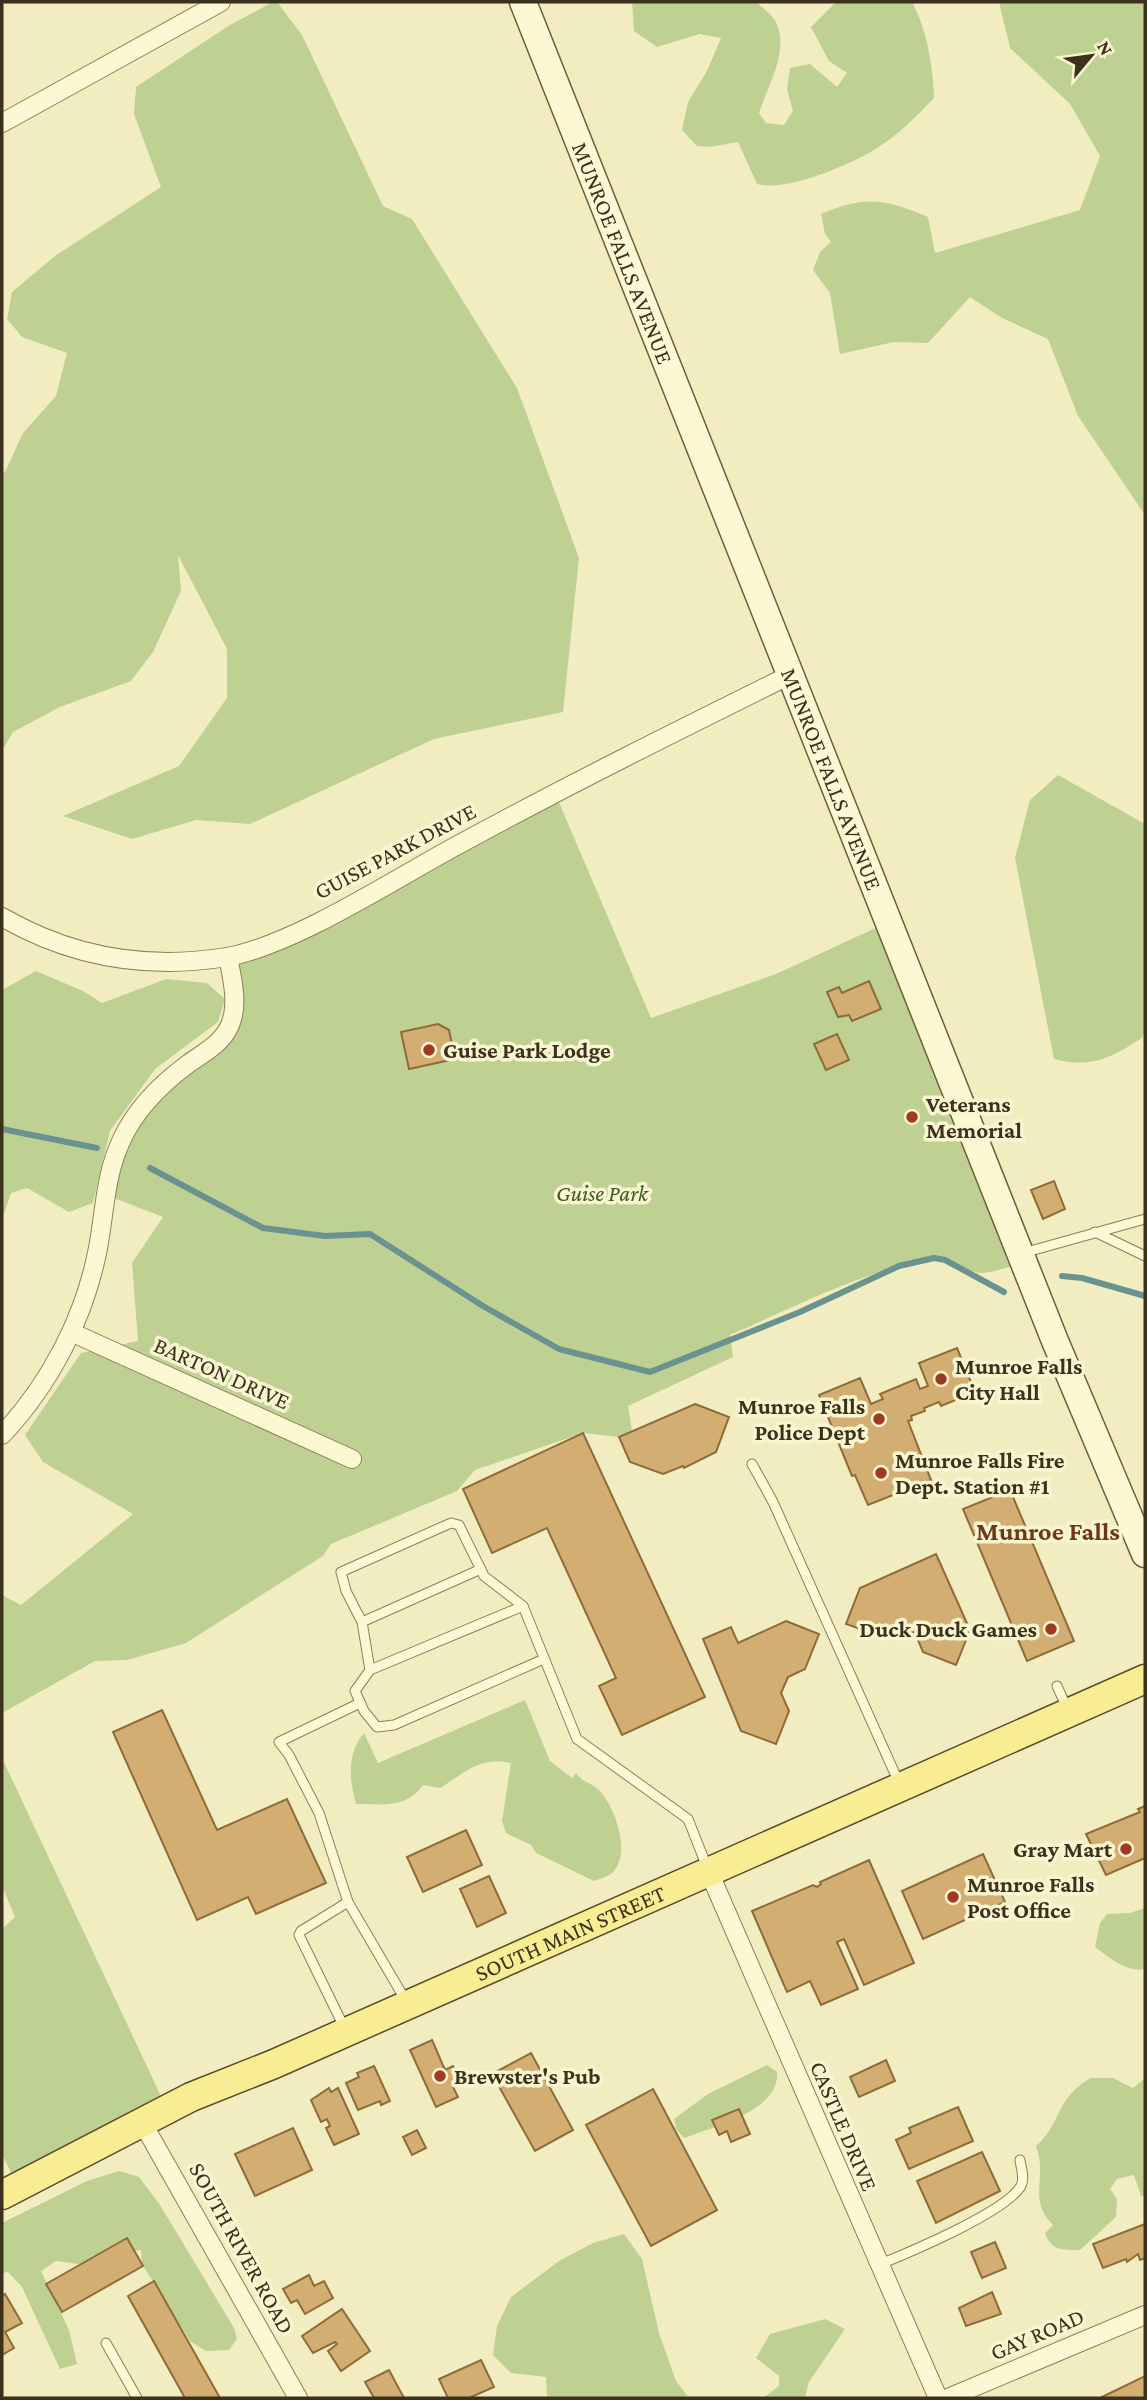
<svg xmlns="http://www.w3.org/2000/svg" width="1147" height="2400" font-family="'Crimson Pro',serif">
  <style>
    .green { fill: #bed193 }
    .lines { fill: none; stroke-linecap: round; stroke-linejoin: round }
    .stream { stroke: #699290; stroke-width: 6 }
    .building { fill: #d3ae72; stroke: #8e6c3a; stroke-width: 2 }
    .lane-casing { stroke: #8d7e56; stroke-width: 11 }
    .street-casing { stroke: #8d7e56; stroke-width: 20 }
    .secondary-casing { stroke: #6e5e39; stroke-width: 29 }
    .primary-casing { stroke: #5a4a2b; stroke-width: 31 }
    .lane { stroke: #fcf8d4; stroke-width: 9 }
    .street { stroke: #fcf8d4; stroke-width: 18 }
    .secondary { stroke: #fcf8d4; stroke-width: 26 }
    .primary { stroke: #f9ed94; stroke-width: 28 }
    .poi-dot { fill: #a13921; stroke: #f8f5d0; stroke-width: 2.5 }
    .labels { text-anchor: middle; stroke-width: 7; stroke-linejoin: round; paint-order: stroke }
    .street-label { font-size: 23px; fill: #3b311c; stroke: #f8f5d0 }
    .poi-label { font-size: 23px; font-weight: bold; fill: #3b311c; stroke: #f8f5d0; text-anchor: start }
    .park-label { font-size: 23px; font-style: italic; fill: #405921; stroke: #f8f5d0 }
    .quarter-label { font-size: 26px; font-weight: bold; fill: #6b3917; stroke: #f8f5d0 }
  </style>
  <rect width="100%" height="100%" fill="#f2edc0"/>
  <g class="green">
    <path d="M273,2H277L302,35L383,206L412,219L517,388L579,558L563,712L434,739L250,824L196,820L132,839L63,816L179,766L227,698V649L178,555L181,591L153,652L131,681L60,707L13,732L2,751V472H5L23,433L56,396L67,353L22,337L7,319L12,292L55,256L161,187L134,114L136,87L230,25Z"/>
    <path d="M632,2H756C762,7 772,15 776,22C790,51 767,87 759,113L766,123L784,125L793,111L787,90L790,68L810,64L837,87L847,73L829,61L811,27L836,2H912C927,30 933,66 934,98C916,117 897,136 874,150C847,166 786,192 757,184L738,142L710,147L697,146L682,130L688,102L707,71L721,38L700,34L657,47L634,31Z"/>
    <path d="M999,2H1145V515L1078,416L1048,339L1002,318L970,297L928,343L894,342L840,354L830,293L813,270L820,252L831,242L825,234L821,214C865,195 885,199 928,217L935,253L1080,210L1100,156L1070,104L1010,48Z"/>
    <path d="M1058,775L1145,824V1028L1142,1038C1111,1058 1090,1069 1054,1059L1015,858L1030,800Z"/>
    <path d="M555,793L651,1018L776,974L882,925L1024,1262C1011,1266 996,1272 982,1273C965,1273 954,1255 932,1259C862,1271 795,1307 730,1335L733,1357L628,1406L632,1431L619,1437L583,1433L475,1470L457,1491L331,1544L323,1556L186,1643L127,1660L95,1661L2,1713V1595L21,1605L133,1514L43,1462L25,1435L81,1353L138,1341L132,1263L163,1217L106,1195L123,1136L230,1027L228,957L282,938Z"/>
    <path d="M36,971L83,991L102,1003L166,979L207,983L225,999L218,1022L155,1069L110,1131L93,1203L69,1212L27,1188L11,1193L2,1219V990Z"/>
    <path d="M525,1700L550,1761L572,1778L576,1773C583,1783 590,1782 598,1789C615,1806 631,1851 614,1871C610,1876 600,1879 594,1881L536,1853L531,1845L506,1833L502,1821L511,1763C478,1756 465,1773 440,1788L423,1785C406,1809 383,1804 356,1804C349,1779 347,1753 364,1733L378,1763Z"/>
    <path d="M2,1758L167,2109L18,2187L2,2154V1929L15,1917L2,1886Z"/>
    <path d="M1145,1908V1969C1128,1973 1108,1957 1095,1947L1100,1923L1107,1914L1130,1913Z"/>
    <path d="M767,2065L777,2072C780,2109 721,2124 693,2135L684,2138L676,2129L674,2119L708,2094Z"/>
    <path d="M1091,2078H1113L1133,2088L1145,2078V2196H1141L1134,2175L1117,2179L1110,2189L1117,2199L1116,2217L1080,2250C1063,2250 1051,2251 1045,2233L1053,2225C1027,2199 1048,2177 1036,2146C1062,2123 1055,2098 1091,2078Z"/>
    <path d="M119,2171L139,2177L160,2205L234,2328L237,2339L229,2350L206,2351L190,2341L142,2264L141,2250L124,2253L102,2267L56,2261L41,2271L69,2330L77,2364L60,2369L22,2287L8,2272L2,2273V2223L87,2181Z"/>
    <path d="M624,2234L642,2259L659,2333L676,2381L689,2398H547L546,2377L511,2373L493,2355L497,2326L511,2297L559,2261L593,2243Z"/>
    <path d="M825,2319L845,2329L809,2382L805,2397L763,2398L779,2386V2376L756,2358L770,2334Z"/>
  </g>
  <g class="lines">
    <g class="stream">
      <path d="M2,1129L97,1148"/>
      <path d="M150,1168L263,1228L325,1236L370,1234L483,1306L559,1349L650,1372L800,1312L899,1266L934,1258L945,1260L1004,1292"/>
      <path d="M1062,1276L1082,1278L1145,1296"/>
    </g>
  </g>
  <g class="building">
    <path d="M869,981L881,1009L852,1021L849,1015L838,1017L827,992L839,987L842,993Z"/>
    <path d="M438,1024L449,1030L455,1059L409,1069L401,1032Z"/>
    <path d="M837,1034L849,1060L826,1070L814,1044Z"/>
    <path d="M1054,1181L1065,1209L1043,1219L1031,1190Z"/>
    <path d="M957,1348L975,1392L941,1406L939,1402L924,1408L925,1411L911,1416L912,1420L908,1421L931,1480L868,1505L855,1475L852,1476L819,1395L860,1378L871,1404L883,1399L880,1394L916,1379L920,1389L928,1386L919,1363Z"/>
    <path d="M695,1404L729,1417L716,1452L684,1468L683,1466L663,1474L630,1462L619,1437Z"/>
    <path d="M583,1433L705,1697L622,1735L599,1686L616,1678L547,1528L492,1553L463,1489Z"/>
    <path d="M1010,1490L1074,1641L1027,1661L963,1509Z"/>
    <path d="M936,1554L970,1630L956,1665L923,1652L915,1633L898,1627L880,1636L846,1624L860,1588Z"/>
    <path d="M786,1621L819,1634L805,1669L788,1677L781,1693L789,1711L776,1744L741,1731L703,1639L731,1627L738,1643Z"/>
    <path d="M162,1710L217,1830L287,1799L326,1883L256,1914L248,1897L197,1920L113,1732Z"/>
    <path d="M1145,1806V1858L1106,1875L1086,1834L1140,1812L1138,1809Z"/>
    <path d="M466,1830L482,1865L423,1892L407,1857Z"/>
    <path d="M983,1854L1005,1902L923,1939L902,1891Z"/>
    <path d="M869,1860L914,1963L864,1985L844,1939L837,1942L858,1989L821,2005L810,1981L787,1992L752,1911L813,1885L817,1887L821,1884L820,1882Z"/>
    <path d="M489,1876L506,1913L477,1927L460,1889Z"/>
    <path d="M432,2040L445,2070L453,2066L461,2083L453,2087L458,2097L436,2107L410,2050Z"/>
    <path d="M531,2053L573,2130L535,2151L492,2074Z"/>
    <path d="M886,2060L895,2081L859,2097L850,2077Z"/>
    <path d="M374,2066L390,2101L381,2105L380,2101L358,2110L346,2083L359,2077L357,2073Z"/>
    <path d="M329,2088L331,2092L338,2088L359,2134L334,2145L326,2128L330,2126L327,2119L321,2122L311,2100Z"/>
    <path d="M653,2089L717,2210L651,2246L586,2125Z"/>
    <path d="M958,2107L973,2141L909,2169L896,2140L911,2133L909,2128Z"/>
    <path d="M739,2109L750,2134L731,2142L727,2131L719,2135L712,2120Z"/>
    <path d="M293,2128L312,2170L255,2196L235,2154Z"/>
    <path d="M417,2130L426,2148L412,2155L403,2137Z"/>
    <path d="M982,2152L1000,2191L936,2223L917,2181Z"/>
    <path d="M1145,2224V2258L1140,2260L1138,2254L1127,2262L1126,2259L1103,2268L1093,2244Z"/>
    <path d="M127,2238L143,2266L62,2312L46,2284Z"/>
    <path d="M995,2242L1006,2268L982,2278L971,2252Z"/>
    <path d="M309,2275L314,2286L324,2281L333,2298L305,2314L297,2300L291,2303L283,2289Z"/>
    <path d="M154,2281L220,2398H185L128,2296Z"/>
    <path d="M992,2292L1001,2314L966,2326L959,2308Z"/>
    <path d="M5,2294L22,2323L5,2332L14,2348L2,2355V2296Z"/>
    <path d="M342,2309L370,2351L341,2371L328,2351L337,2344L335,2342L313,2353L302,2336Z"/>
    <path d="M481,2360L494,2387L469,2398H448L439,2379Z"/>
    <path d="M389,2370L404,2398H374L365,2382Z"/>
    <path d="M1145,2376V2398H1100Z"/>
  </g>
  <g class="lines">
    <g class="lane-casing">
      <g id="lane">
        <path d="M1095,1232L1145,1256"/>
        <path d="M1023,1253L1145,1219"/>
        <path d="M752,1464L773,1502L900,1785"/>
        <path d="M362,1622L481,1569"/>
        <path d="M544,1659L394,1725L377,1727L364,1711L355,1691L370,1670L362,1622L346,1591L341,1572L451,1523L459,1525L484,1576L523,1606L577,1739L688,1819L707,1867"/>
        <path d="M370,1670L523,1606"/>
        <path d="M1057,1686L1067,1708"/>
        <path d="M360,1703L279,1742L289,1755L319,1813L348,1902L406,2001"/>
        <path d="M345,2029L299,1935L301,1931L348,1902"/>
        <path d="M878,2265C908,2253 1006,2212 1021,2186C1025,2178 1021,2168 1020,2160"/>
        <path d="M106,2343L137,2398"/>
      </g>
    </g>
    <g class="street-casing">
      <g id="street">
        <path d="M2,123L221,2"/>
        <path d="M2,917C71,957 147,970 227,957C294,945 393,880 456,846C566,786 679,730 792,674"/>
        <path d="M73,1333L352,1459"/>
        <path d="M2,1435C50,1384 85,1317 98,1248C105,1211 105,1174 122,1139C136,1109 161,1084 188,1064C203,1053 222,1044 230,1025C239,1004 232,978 228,957"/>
        <path d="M709,1872L938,2398"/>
        <path d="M142,2122L298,2398"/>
        <path d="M948,2398L1145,2315"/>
      </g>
    </g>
    <g class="secondary-casing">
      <g id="secondary">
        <path id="s1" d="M523,2L1055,1341L1145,1554"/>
      </g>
    </g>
    <g class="primary-casing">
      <g id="primary">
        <path id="s2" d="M2,2195L191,2097L274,2064L1145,1679"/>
      </g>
    </g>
    <use href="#lane" class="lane"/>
    <use href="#street" class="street"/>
    <use href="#secondary" class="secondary"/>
    <use href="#primary" class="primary"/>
  </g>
  <g class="poi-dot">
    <circle cx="429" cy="1050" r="7"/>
    <circle cx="912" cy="1117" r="7"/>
    <circle cx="941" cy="1379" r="7"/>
    <circle cx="879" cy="1419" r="7"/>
    <circle cx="881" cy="1473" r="7"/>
    <circle cx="1051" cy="1629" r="7"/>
    <circle cx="1126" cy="1849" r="7"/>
    <circle cx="953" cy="1897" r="7"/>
    <circle cx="440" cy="2076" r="7"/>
  </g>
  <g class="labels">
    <g class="street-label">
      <text dy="8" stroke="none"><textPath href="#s1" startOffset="270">MUNROE FALLS AVENUE</textPath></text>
      <text dy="8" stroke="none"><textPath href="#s1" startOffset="836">MUNROE FALLS AVENUE</textPath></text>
      <text transform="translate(395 851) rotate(-28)" y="8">GUISE PARK DRIVE</text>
      <text transform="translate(222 1373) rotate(24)" y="8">BARTON DRIVE</text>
      <text dy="8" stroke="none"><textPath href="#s2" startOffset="626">SOUTH MAIN STREET</textPath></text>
      <text transform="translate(844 2126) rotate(67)" y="8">CASTLE DRIVE</text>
      <text transform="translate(242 2248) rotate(61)" y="8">SOUTH RIVER ROAD</text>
      <text transform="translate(1037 2334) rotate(-23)" y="8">GAY ROAD</text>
    </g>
    <g class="poi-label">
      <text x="443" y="1058">Guise Park Lodge</text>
      <text x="926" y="1112">Veterans<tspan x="926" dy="26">Memorial</tspan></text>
      <text x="955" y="1374">Munroe Falls<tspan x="955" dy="26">City Hall</tspan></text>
      <text x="865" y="1414" text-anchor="end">Munroe Falls<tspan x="865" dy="26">Police Dept</tspan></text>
      <text x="895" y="1468">Munroe Falls Fire<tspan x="895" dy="26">Dept. Station #1</tspan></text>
      <text x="1037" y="1637" text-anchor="end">Duck Duck Games</text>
      <text x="1112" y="1857" text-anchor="end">Gray Mart</text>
      <text x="967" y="1892">Munroe Falls<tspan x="967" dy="26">Post Office</tspan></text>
      <text x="454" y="2084">Brewster's Pub</text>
    </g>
    <g class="park-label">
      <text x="602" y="1201">Guise Park</text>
    </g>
    <g class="quarter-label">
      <text x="1048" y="1540">Munroe Falls</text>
    </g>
  </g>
  <rect width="1147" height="2400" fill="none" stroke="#3b311c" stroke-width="7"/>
  <g transform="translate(1091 56) rotate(61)" stroke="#f8f5d0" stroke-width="5" paint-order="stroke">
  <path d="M0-5L12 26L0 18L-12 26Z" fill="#3b311c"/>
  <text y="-10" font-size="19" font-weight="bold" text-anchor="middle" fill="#3b311c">N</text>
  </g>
</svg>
